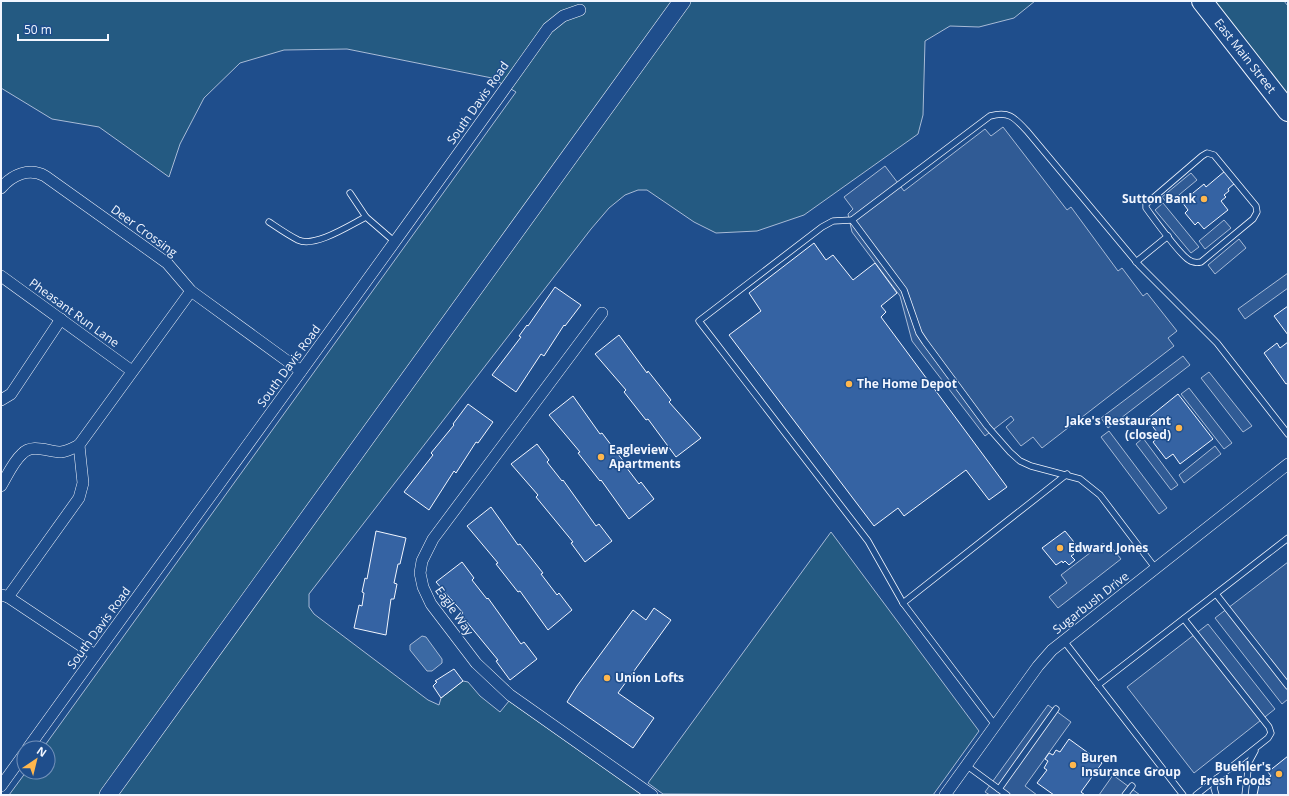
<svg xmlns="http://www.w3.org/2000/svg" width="1289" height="796" font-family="'Open Sans',sans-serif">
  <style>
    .green { fill: #245a82; stroke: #a8bbd7 }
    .parking { fill: #305b95; stroke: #a8bbd7 }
    .water { fill: #3b69a3; stroke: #a8bbd7 }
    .building { fill: #3563a3; stroke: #f2f6ff }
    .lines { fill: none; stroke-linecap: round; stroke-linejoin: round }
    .lane-casing { stroke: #f2f6ff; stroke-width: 7 }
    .street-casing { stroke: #f2f6ff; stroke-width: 12 }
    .primary-casing { stroke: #f2f6ff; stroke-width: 18 }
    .highway-casing { stroke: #f2f6ff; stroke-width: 22 }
    .lane { stroke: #1f4e8c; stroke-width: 5.5 }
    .street { stroke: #1f4e8c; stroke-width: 11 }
    .primary { stroke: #1f4e8c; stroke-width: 17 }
    .highway { stroke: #1f4e8c; stroke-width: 20 }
    .poi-dot { fill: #ffb74d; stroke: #1f4e8c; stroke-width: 1.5 }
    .labels { text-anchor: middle; stroke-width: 3; stroke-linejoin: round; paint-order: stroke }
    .street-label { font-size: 12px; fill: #f2f6ff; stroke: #1f4e8c }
    .poi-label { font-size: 12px; font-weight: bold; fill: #f2f6ff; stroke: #1f4e8c; text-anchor: start }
  </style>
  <rect width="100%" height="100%" fill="#1f4e8c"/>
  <g class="green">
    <path d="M1,1H678L105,795H9L26,772H48V748H43L516,92L492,78L347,49L284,50L240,63L204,98L180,144L169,177L99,127L52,119L1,88Z"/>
    <path d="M686,1H1035L1014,18L979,27L950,26L925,41L923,115L918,134L804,215L757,231L716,233L694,222L647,190H638L625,195L609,208L591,229L309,594V607L314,614L428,700L439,705L441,698L463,681L468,682L480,696L500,712L509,701L642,795H112Z"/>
    <path d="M1206,1H1284L1288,6V106Z"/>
    <path d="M831,532L979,731L933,795L663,794L648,783Z"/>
  </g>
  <g class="parking">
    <path d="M1003,127L1067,210L1071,207L1118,271L1122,268L1143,296L1147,293L1177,331L1168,338L1174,346L1042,448L1033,437L1021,446L1006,427L1014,420L1011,416L985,436L912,341L900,296L852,232L848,214L853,209L844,197L885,166L904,191L985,129L991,136Z"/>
    <path d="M1191,173L1197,180L1168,204L1162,197Z"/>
    <path d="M1163,203L1199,247L1191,253L1155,210Z"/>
    <path d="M1224,220L1231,228L1205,249L1199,241Z"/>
    <path d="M1239,239L1246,248L1215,274L1208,265Z"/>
    <path d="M1288,273V288L1245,319L1238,309Z"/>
    <path d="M1183,356L1190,365L1108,428L1101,418Z"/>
    <path d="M1209,372L1252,426L1243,432L1201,378Z"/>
    <path d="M1189,388L1232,443L1224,449L1181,394Z"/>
    <path d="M1109,431L1167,508L1159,514L1101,437Z"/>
    <path d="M1143,438L1178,485L1171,490L1136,444Z"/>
    <path d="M1215,446L1221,454L1184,483L1179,475Z"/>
    <path d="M1103,543L1110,552L1113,549L1121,559L1058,608L1049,597L1067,583L1061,575Z"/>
    <path d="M1288,562V699L1282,704L1215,618Z"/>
    <path d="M1208,624L1275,709L1194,773L1127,687Z"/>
    <path d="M1048,705L1071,722L1025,786L1037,795H990L985,792Z"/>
    <path d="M1113,775L1140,795H1099Z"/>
  </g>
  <path class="water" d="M422,636L426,637L442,659V663L432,671H427L410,650V645Z"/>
  <g class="building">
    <path d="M1225,171L1235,183L1228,189L1229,191L1224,195L1226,197L1221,201L1228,210L1204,229L1198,222L1195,225L1185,213L1188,210L1182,202L1204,184L1206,187Z"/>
    <path d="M814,243L826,260L833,255L853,280L875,263L897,293L881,306L886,312L881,317L1007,487L989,500L966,470L904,516L898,508L874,526L729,335L761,311L749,293Z"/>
    <path d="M555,287L581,305L565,326L564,325L544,356L541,354L516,392L492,375L521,337L519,336L527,325L528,326Z"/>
    <path d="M1288,306V335L1274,316Z"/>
    <path d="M619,335L647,373L648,371L671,400L669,402L701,438L676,457L648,419L646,420L624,392L626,390L595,354Z"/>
    <path d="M1288,342V383L1286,384L1264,353L1277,343L1280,348Z"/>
    <path d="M1178,394L1213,439L1180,464L1173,454L1166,459L1153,442L1160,436L1147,419Z"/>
    <path d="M573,396L600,434L602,433L624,462L623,463L639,484L641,482L654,499L629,519L601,480L600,481L578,453L580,452L549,415Z"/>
    <path d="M468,404L493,422L478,443L476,442L456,473L454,471L429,510L404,492L433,455L431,453L454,425L453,424Z"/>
    <path d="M537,444L549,460L547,462L562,481L563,480L596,526L599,524L612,541L585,562L571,543L573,542L536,497L538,495L511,464Z"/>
    <path d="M491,507L518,545L520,544L543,573L541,574L557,595L559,593L572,610L548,630L520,591L518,592L496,564L498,563L467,526Z"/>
    <path d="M376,531L406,538L400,564H398L394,583L397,584L394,599H391L386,635L354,628L359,605L362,606L364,593L362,592L365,578L367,579Z"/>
    <path d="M1065,531L1078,547L1072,552L1074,554L1071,556L1075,560L1069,565L1065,561L1063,563L1062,561L1056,565L1042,548Z"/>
    <path d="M462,562L474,578L472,580L487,599L488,598L521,644L524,642L537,659L510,680L496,661L498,660L461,615L463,613L436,582Z"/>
    <path d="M654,608L671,620L618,693L654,718L633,748L567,702L577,686L633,610L646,620Z"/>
    <path d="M454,669L463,681L441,698L433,686L437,682L435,681Z"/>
    <path d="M1069,739L1102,763L1081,792L1085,795H1054L1037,783L1047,770L1044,768L1048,761L1045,759L1049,753L1053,755L1056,750L1060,752Z"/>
    <path d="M1288,756V795H1257L1259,785L1271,776L1268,772Z"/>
  </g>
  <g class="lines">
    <g class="lane-casing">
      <g id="lane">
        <path d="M1207,153L1214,155L1256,206L1257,212L1253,219L1201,262C1196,263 1193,263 1189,260C1179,254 1155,220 1146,208V204L1202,156Z"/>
        <path d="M350,193L366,217L395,242"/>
        <path d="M852,220L904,290L919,333L925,342L987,426L1010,452L1020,461L1031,466L1080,479L1100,495L1156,569"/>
        <path d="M269,222C278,228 288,235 298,240C315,248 350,225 366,217"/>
        <path d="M1136,262L1168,236"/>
        <path d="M1216,594L1288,686"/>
        <path d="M903,603L1067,474"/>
        <path d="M1184,619L1269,727L1271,733L1268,738L1196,795"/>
        <path d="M1064,641L1183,795"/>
        <path d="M1098,685L1288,538"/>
        <path d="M995,725L903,603L868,541L699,321L822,227L833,221L852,220L990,116C1009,111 1014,117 1027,131L1139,265L1217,343L1288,434"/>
        <path d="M966,765L1007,795"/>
        <path d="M999,789L1056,709"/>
        <path d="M1125,795L1132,786"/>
        <path d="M1216,795L1214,788L1217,778"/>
        <path d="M1245,795L1249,762L1255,751"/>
      </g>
    </g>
    <g class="street-casing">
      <g id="street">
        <path d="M1,188C12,175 29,167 45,176L167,263L191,291L301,371"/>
        <path d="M1,276L132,371"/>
        <path d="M602,313L433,539L422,561L420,573L423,587L431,604L476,663L510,695L652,795"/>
        <path d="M1,400L11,394L61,319"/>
        <path d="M1,486C7,476 13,462 22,454C32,443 49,452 61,452C68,451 73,448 79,445"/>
        <path d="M2,595L8,597L95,655"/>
        <path d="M8,597L79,498L83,483L79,445L191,291"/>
        <path d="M28,748C201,508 377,269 548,28L563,16L580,10"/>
        <path d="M1,786L24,754"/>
        <path d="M945,795L1038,666L1052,650L1288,464"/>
      </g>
    </g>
    <g class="primary-casing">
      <path id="primary" d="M108,795L682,1"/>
    </g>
    <g class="highway-casing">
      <path id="highway" d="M1202,1L1288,111"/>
    </g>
    <use href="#lane" class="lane"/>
    <use href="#street" class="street"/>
    <use href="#primary" class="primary"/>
    <use href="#highway" class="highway"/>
  </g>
  <g class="poi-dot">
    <circle cx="1204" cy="199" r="4"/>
    <circle cx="849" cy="384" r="4"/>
    <circle cx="1179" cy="428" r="4"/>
    <circle cx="601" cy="457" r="4"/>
    <circle cx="1060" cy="548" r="4"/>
    <circle cx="607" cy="678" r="4"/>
    <circle cx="1073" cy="765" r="4"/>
    <circle cx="1279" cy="774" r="4"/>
  </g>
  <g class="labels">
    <g class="street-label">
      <text transform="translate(1245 56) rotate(52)" y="4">East Main Street</text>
      <text transform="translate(478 103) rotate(-55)" y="4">South Davis Road</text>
      <text transform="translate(144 231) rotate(36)" y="4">Deer Crossing</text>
      <text transform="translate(74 313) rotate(36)" y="4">Pheasant Run Lane</text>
      <text transform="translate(289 366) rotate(-54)" y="4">South Davis Road</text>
      <text transform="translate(1091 603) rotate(-38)" y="4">Sugarbush Drive</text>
      <text transform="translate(454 611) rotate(55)" y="4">Eagle Way</text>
      <text transform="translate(99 628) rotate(-54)" y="4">South Davis Road</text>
    </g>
    <g class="poi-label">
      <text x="1196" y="203" text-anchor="end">Sutton Bank</text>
      <text x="857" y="388">The Home Depot</text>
      <text x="1171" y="425" text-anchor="end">Jake's Restaurant<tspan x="1171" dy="14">(closed)</tspan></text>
      <text x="609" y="454">Eagleview<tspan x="609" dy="14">Apartments</tspan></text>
      <text x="1068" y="552">Edward Jones</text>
      <text x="615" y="682">Union Lofts</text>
      <text x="1081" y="762">Buren<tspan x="1081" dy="14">Insurance Group</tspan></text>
      <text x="1271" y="771" text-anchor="end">Buehler's<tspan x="1271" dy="14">Fresh Foods</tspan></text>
    </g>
  </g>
  <rect width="1289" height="796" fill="none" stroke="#f2f6ff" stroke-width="4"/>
  <g transform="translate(36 760) rotate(35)"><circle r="19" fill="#1f4e8c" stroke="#7391ba"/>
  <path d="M0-3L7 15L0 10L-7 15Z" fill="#ffb74d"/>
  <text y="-6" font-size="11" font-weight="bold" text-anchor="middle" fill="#f2f6ff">N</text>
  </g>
  <path d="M18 34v6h90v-6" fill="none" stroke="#f2f6ff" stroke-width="2"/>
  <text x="24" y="34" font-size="12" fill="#f2f6ff" stroke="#1f4e8c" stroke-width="3" paint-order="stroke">50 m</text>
</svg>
